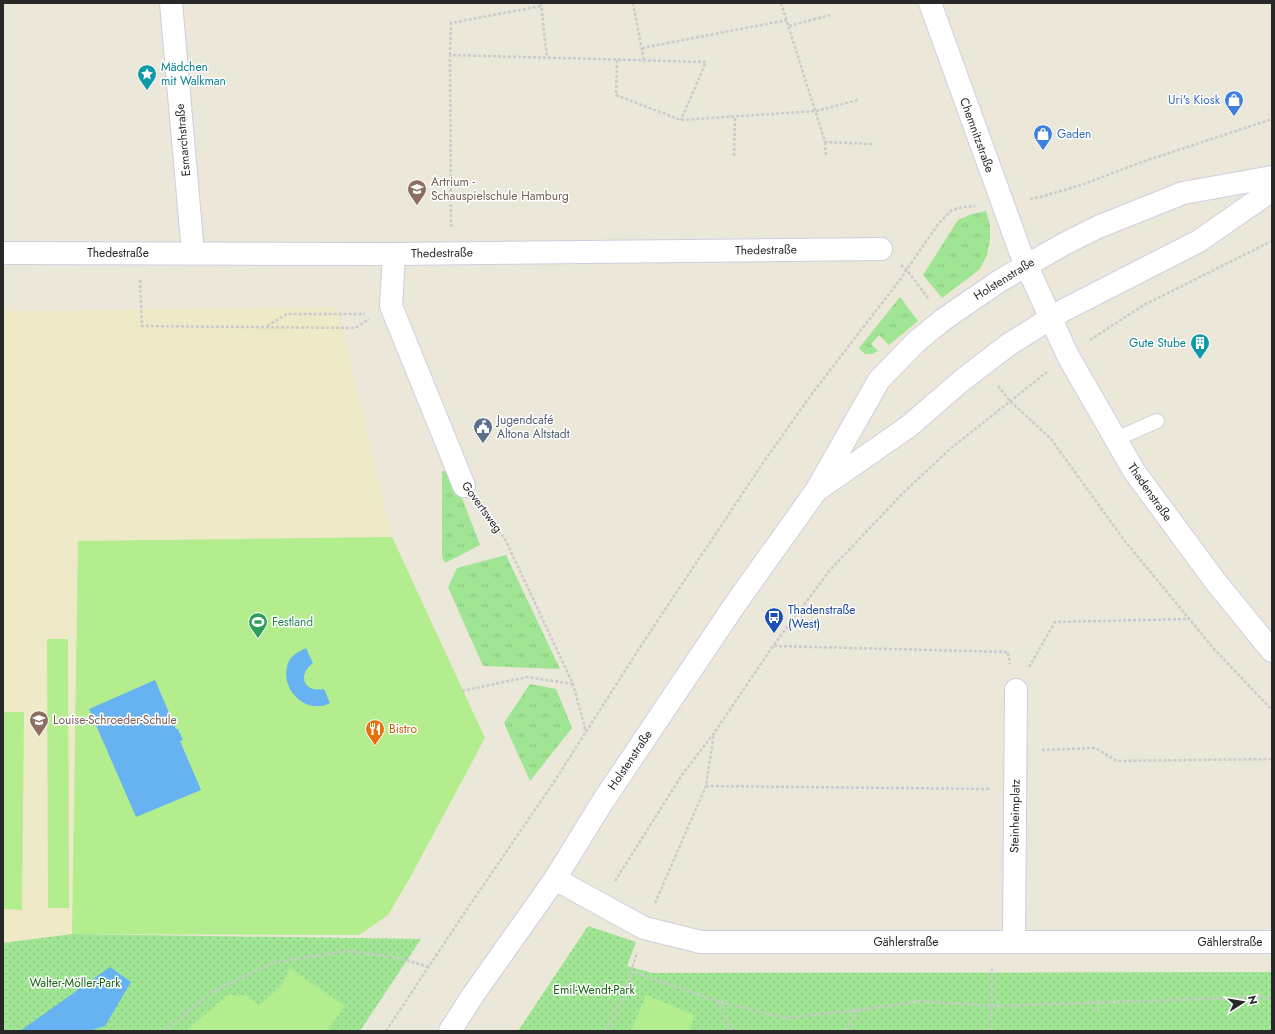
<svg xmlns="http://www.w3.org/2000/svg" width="1275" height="1034" font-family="Jost,sans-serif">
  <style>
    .education { fill: #eee9c7 }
    .grass { fill: url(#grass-tufts) }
    .park { fill: url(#park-dots) }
    .pitch { fill: #b3ed8e }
    .water { fill: #67b3f2 }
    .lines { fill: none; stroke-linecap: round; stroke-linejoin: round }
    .service-casing { stroke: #cecee2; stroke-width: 16 }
    .minor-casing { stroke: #cecee2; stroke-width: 24 }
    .secondary-casing { stroke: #cecee2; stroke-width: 24 }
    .path { stroke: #cbcbcb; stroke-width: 2.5; stroke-dasharray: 3 2; stroke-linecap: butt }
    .service { stroke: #fff; stroke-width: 14 }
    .minor { stroke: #fff; stroke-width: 22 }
    .secondary { stroke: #fff; stroke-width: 22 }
    .labels { text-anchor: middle; stroke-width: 3; stroke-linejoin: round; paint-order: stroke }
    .culture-label { font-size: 12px; fill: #0d838f; stroke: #fff; text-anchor: start }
    .shop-label { font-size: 12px; fill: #366cbe; stroke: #fff; text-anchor: end }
    .street-label { font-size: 12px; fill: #282828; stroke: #fff }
    .education-label { font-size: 12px; fill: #785e54; stroke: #fff; text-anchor: start }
    .service-label { font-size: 12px; fill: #4e5e75; stroke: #fff; text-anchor: start }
    .transit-label { font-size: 12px; fill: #164399; stroke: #fff; text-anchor: start }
    .leisure-label { font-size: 12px; fill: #27864d; stroke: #fff; text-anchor: start }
    .food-label { font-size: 12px; fill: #c56008; stroke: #fff; text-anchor: start }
    .park-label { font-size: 12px; fill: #186717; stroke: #fff }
  </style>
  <defs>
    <pattern id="grass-tufts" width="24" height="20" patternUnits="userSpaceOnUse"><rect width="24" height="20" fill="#9fe593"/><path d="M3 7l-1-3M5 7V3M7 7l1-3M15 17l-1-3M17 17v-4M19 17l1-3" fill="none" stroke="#89c47f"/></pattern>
    <pattern id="park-dots" width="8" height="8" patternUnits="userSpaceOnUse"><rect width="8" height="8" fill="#9fe593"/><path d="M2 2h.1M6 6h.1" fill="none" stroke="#89c47f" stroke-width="1.8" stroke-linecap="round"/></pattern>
  </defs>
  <rect width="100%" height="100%" fill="#ebe7d9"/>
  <path class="education" d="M337,307L392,537L78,541L72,934L3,943V311Z"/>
  <g class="grass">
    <path d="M986,211L990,226V240L987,255L980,269L942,298L923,275L958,220L972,214Z"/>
    <path d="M900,297L918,321L889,345L879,335L871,344L878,351L872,354H865L859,348Z"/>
    <path d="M442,471L452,472L480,545L445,563L442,557Z"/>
    <path d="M506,555L560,669L483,666L448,587L457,568Z"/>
    <path d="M530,684L556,689L572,728L530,781L504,723Z"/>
  </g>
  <g class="park">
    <path d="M588,926L636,942L627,966L652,973L1272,972V1031H518Z"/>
    <path d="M72,934L421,939L360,1031H3V943Z"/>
  </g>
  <g class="pitch">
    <path d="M392,537L485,738L411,876L388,915L359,935L72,934L78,541Z"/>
    <path d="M47,639H68L69,908H48Z"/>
    <path d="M3,712H24L22,910L3,909Z"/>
    <path d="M290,968L345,1006L327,1031H186L227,995H247L259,1006L281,986Z"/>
    <path d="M646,995L695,1015L689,1031H631Z"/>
  </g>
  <g class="water">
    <path d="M306,648L313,663C296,676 305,693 324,689L330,703C305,716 277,687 289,661C292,655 300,651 306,648Z"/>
    <path d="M155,680L176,729H178L183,740L180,741L201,790L136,817L89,709Z"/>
    <path d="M110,967L131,982L105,1026L88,1031H20Z"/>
  </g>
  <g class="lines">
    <g class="service-casing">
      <path id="service" d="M1116,439L1157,421"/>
    </g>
    <g class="minor-casing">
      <g id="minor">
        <path d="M171,3L193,253"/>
        <path d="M930,3L1020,251L1068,356L1134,471L1215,581L1272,651"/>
        <path d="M3,253L394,254L881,249"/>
        <path d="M394,254L391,306L464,486"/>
        <path d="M555,879L644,928L701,942H1272"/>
        <path d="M1014,942L1016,690"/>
      </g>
    </g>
    <g class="secondary-casing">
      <g id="secondary">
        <path d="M820,488L908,427L960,382L1008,345L1064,310L1199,241L1272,190"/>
        <path d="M450,1031L473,995L555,879L603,801L736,603L816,491L879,380L917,341L944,319L1001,280L1064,244L1098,227L1183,193L1272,177"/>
      </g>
    </g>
    <g class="path">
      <path d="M541,3L547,58"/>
      <path d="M633,3L644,61"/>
      <path d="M781,3L825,142L872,144"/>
      <path d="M789,26L830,15"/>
      <path d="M642,48L787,20"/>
      <path d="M450,55L451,23L541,6"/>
      <path d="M617,60L616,95L681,120L816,111L858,100"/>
      <path d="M825,142L826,156"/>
      <path d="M734,156L735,117"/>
      <path d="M1030,199L1040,197L1081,185L1142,162L1272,119"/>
      <path d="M451,227L450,55L706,62L681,120"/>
      <path d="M901,265L907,270L928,298"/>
      <path d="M140,280L142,326L355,328L369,319"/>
      <path d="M267,326L287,314H365"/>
      <path d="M1090,340L1142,306L1272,241"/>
      <path d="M998,386L1010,401L1051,439L1124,540L1214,649L1272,710"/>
      <path d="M480,507L505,539L573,684L586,732"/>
      <path d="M774,646L1008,652L1010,664"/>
      <path d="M1029,667L1055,622L1189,619"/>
      <path d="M462,691L527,677L573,684"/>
      <path d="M1042,750L1095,748L1117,761L1272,759"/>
      <path d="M706,786L989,789"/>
      <path d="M615,881L682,775L714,733L773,646L830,570L902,494L950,449L1047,372"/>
      <path d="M655,903L706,786L714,733"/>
      <path d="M631,971L717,1001L784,1018L858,1010L845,1031"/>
      <path d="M717,1001L732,1031"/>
      <path d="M1098,1003V1013"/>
      <path d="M858,1010L922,1001L992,1006L1262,997L1272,999"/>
      <path d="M164,1031L213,991L276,962L348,951L399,958L429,967"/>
      <path d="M386,1031L465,912L552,785L644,641L763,463L811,395L899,281L938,224L952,210L964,207L975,206"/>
      <path d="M605,1031L623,999L637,952"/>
      <path d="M991,1031L992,969"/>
    </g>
    <use href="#service" class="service"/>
    <use href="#minor" class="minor"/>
    <use href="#secondary" class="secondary"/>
  </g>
  <defs>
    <g id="sight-pin" transform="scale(1)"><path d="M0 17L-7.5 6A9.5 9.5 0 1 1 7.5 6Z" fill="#0f9aa8" stroke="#fff"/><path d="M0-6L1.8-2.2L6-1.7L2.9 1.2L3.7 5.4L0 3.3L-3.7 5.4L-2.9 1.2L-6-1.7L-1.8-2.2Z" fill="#fff"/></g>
    <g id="shop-pin" transform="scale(1)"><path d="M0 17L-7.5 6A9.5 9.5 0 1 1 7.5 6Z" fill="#3f7fe0" stroke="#fff"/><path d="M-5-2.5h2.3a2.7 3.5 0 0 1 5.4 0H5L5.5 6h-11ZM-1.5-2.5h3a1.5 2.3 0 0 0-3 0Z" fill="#fff"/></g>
    <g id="university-pin" transform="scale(1)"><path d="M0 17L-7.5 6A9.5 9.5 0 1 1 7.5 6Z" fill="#8d6e63" stroke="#fff"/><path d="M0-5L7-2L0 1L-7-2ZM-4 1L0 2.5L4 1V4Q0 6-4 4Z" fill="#fff"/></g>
    <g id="building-pin" transform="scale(1)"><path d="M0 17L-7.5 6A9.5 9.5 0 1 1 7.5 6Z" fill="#0f9aa8" stroke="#fff"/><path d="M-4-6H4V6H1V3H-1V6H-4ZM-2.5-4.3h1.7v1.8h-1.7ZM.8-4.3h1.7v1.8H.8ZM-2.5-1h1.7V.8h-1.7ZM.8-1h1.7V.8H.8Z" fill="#fff"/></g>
    <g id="civic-pin" transform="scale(1)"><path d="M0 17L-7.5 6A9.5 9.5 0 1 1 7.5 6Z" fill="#5c6f8a" stroke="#fff"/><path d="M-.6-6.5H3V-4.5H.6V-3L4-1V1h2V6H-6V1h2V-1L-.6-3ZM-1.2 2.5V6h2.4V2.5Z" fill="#fff"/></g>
    <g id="bus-pin" transform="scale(1)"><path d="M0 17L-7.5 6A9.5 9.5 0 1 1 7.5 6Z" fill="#1a4fb4" stroke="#fff"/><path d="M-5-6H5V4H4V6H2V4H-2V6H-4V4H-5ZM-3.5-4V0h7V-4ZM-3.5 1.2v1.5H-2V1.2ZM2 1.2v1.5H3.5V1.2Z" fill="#fff"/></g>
    <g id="stadium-pin" transform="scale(1)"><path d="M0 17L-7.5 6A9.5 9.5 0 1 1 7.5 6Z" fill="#2e9e5b" stroke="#fff"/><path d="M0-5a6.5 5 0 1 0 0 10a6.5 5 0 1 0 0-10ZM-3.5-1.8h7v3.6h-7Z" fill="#fff"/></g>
    <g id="school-pin" transform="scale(1)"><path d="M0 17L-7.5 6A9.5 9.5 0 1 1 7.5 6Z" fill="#8d6e63" stroke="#fff"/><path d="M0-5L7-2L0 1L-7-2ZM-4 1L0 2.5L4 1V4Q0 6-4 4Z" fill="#fff"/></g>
    <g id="restaurant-pin" transform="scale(1)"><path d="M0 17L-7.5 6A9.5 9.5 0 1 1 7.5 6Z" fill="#e8710a" stroke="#fff"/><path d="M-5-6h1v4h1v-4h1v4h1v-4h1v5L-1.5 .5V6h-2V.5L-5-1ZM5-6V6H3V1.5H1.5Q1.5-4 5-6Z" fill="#fff"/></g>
  </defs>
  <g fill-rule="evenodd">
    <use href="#sight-pin" x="147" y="74"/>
    <use href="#shop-pin" x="1234" y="100"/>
    <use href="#shop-pin" x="1043" y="134"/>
    <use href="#university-pin" x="417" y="189"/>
    <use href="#building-pin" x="1200" y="343"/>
    <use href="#civic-pin" x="483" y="427"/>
    <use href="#bus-pin" x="774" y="617"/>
    <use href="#stadium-pin" x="258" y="622"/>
    <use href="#school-pin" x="39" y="720"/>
    <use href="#restaurant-pin" x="375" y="729"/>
  </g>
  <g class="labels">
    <g class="culture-label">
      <text x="161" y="71">Mädchen<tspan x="161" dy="14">mit Walkman</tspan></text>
      <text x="1186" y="347" text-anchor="end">Gute Stube</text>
    </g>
    <g class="shop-label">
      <text x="1220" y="104">Uri's Kiosk</text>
      <text x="1057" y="138" text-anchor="start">Gaden</text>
    </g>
    <g class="street-label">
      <text transform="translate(977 135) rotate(70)" y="4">Chemnitzstraße</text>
      <text transform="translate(183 140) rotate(-95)" y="4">Esmarchstraße</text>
      <text transform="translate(766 250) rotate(-1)" y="4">Thedestraße</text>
      <text x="118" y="257">Thedestraße</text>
      <text transform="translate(442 253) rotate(-1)" y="4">Thedestraße</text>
      <text transform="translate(1004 279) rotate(-32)" y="4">Holstenstraße</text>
      <text transform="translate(1150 492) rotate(55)" y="4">Thadenstraße</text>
      <text transform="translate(482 507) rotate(54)" y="4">Govertsweg</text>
      <text transform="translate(630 760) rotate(-56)" y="4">Holstenstraße</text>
      <text transform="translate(1015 816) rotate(-89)" y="4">Steinheimplatz</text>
      <text x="906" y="946">Gählerstraße</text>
      <text x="1230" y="946">Gählerstraße</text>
    </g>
    <g class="education-label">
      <text x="431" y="186">Artrium -<tspan x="431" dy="14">Schauspielschule Hamburg</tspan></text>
      <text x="53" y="724">Louise-Schroeder-Schule</text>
    </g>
    <g class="service-label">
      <text x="497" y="424">Jugendcafé<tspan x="497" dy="14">Altona Altstadt</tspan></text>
    </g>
    <g class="transit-label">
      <text x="788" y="614">Thadenstraße<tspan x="788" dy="14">(West)</tspan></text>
    </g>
    <g class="leisure-label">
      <text x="272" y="626">Festland</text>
    </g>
    <g class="food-label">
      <text x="389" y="733">Bistro</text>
    </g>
    <g class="park-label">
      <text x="75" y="987">Walter-Möller-Park</text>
      <text x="594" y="994">Emil-Wendt-Park</text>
    </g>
  </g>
  <rect width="1275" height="1034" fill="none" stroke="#282828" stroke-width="8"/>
  <g transform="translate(1243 1002) rotate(78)" stroke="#ffffff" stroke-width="3" paint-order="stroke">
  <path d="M0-3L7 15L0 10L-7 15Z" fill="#282828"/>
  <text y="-6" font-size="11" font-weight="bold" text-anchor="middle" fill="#282828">N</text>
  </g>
</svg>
